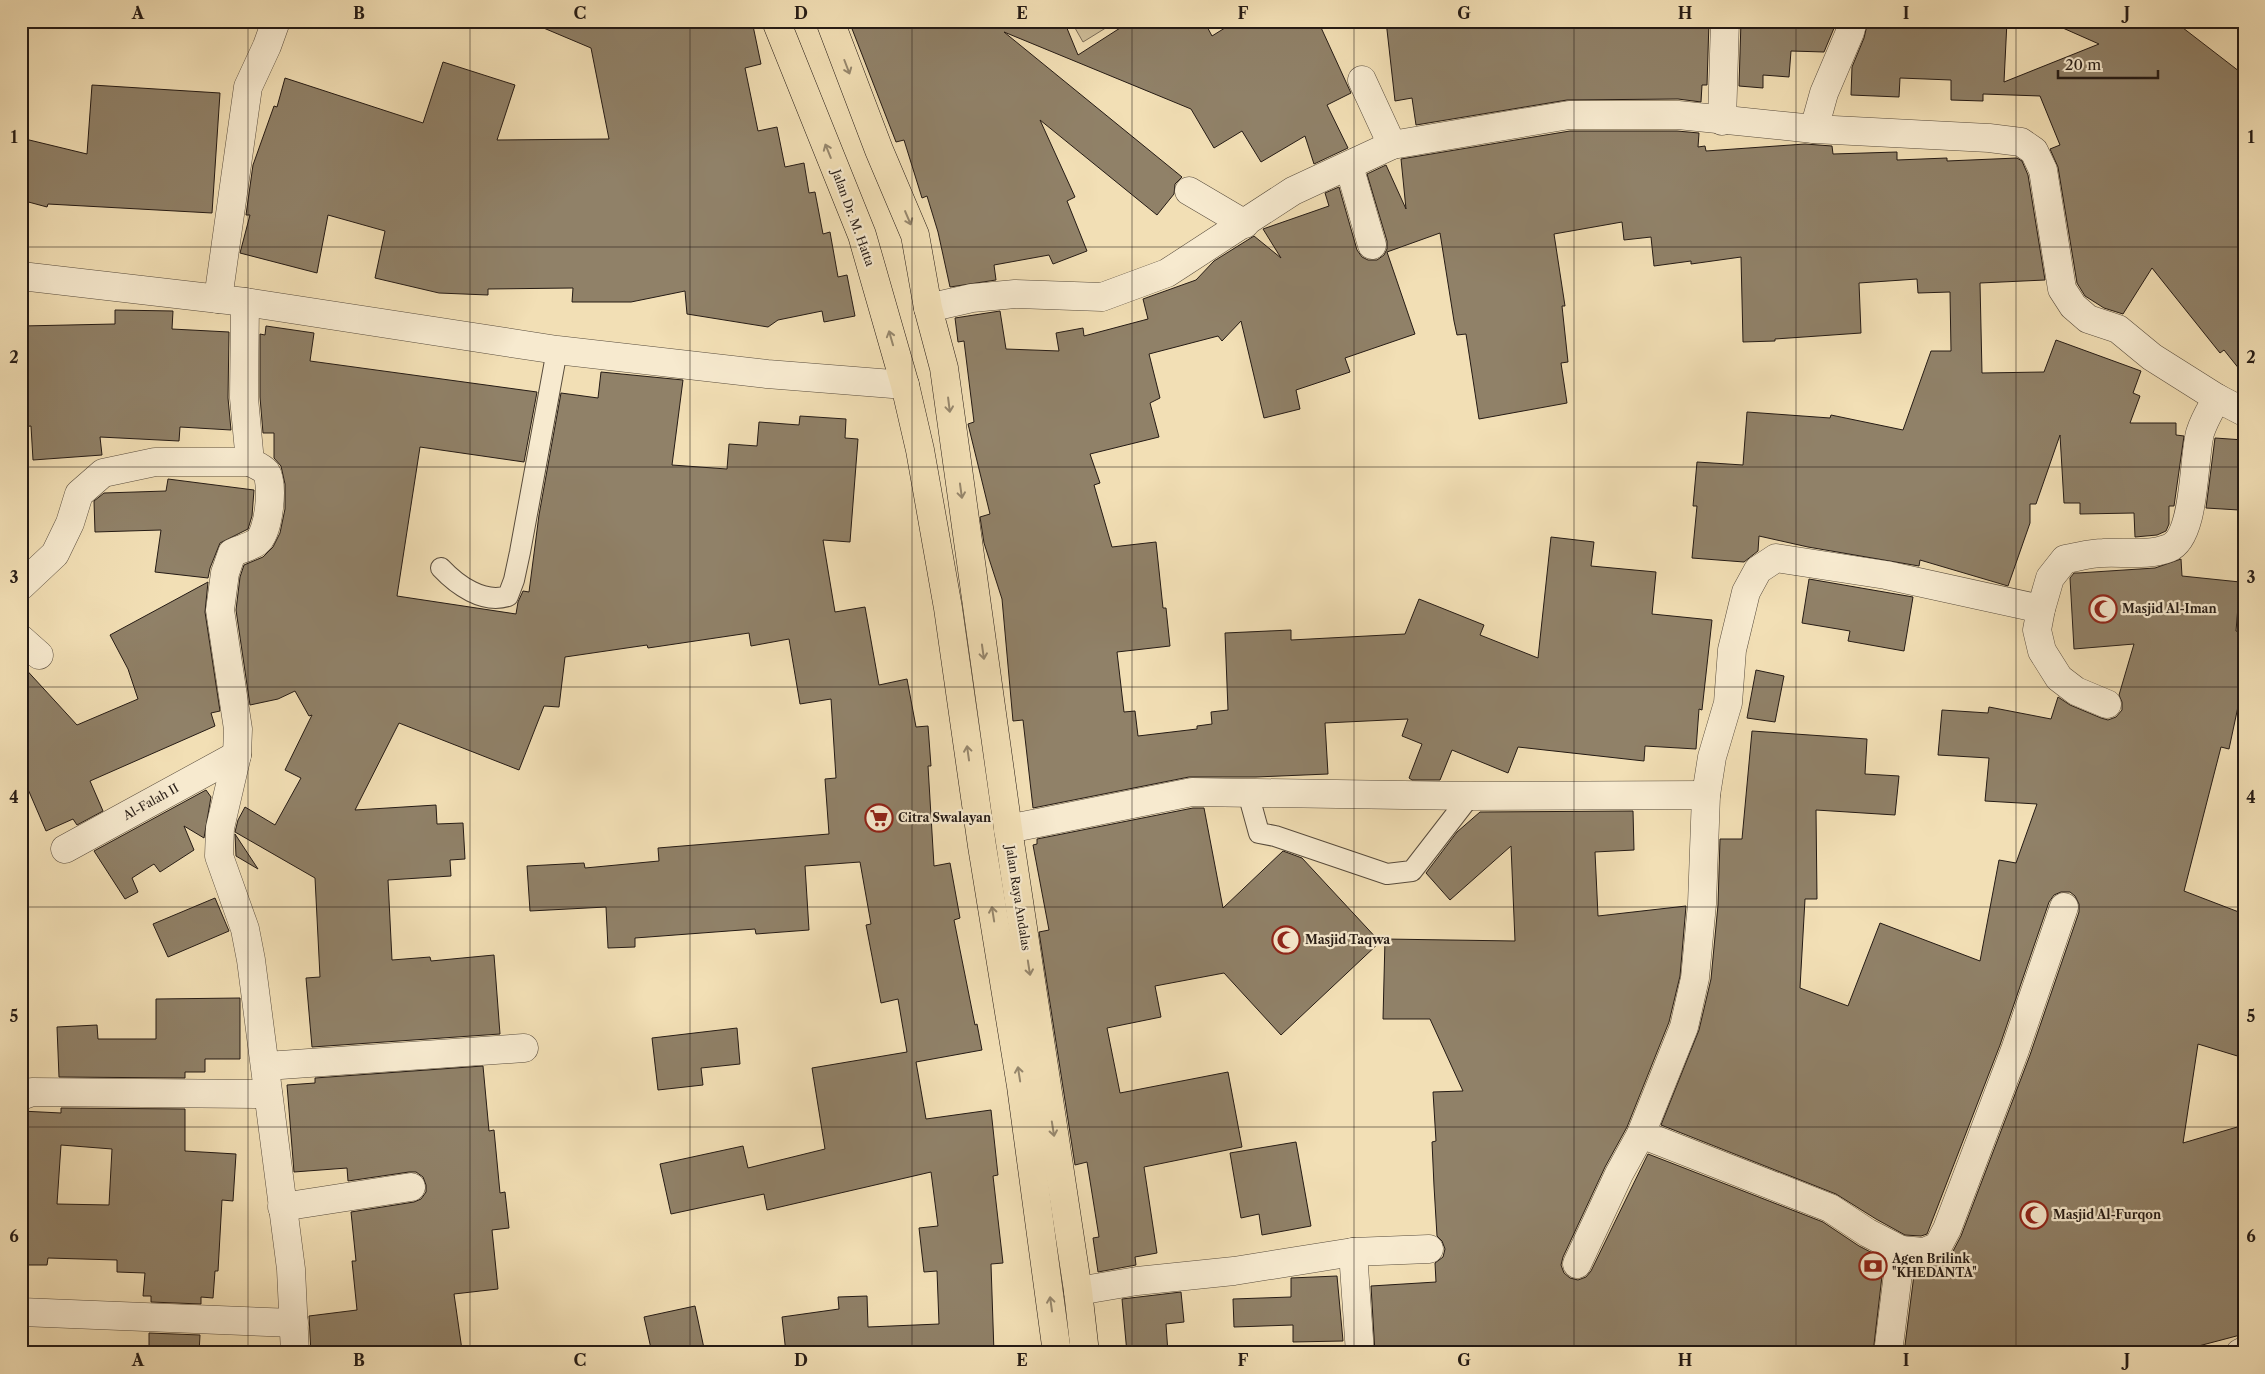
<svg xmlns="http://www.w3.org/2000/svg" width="2265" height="1374" font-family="'Libre Caslon Text',serif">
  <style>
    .green { fill: #cfbe9a; stroke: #7a6c58 }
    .building { fill: #908168; stroke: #251b15; fill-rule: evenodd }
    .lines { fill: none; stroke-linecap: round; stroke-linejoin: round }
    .service-casing { stroke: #584c3d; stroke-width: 22 }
    .minor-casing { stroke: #584c3d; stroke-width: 29 }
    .tertiary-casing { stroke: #584c3d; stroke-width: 29 }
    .primary-casing { stroke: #251b15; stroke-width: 29 }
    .service { stroke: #f7eacf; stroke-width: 20 }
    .minor { stroke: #f7eacf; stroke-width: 28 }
    .tertiary { stroke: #f7eacf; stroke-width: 28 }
    .primary { stroke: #f2dfb5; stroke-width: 28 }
    .oneway { stroke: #96876d }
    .grid { fill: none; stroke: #251b15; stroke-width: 1; stroke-opacity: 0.55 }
    .labels { text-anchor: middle; stroke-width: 4.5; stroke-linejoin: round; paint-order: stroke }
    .street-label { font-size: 12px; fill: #251b15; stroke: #f7eacf }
    .poi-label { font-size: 12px; font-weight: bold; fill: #251b15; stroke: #f7eacf; text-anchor: start }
    .neatline { fill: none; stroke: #251b15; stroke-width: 2 }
    .grid-label { font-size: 16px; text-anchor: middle; font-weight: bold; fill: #251b15 }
  </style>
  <rect width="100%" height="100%" fill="#f2dfb5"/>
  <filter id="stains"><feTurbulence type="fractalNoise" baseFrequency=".004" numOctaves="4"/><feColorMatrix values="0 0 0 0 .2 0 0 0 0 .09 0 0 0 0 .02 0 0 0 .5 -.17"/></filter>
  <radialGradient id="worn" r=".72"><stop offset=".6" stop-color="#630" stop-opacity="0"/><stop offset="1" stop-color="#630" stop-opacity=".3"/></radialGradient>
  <path class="green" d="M1071,21H1117L1083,42Z"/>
  <g class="building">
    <path d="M527,21H752L761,64L745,68L758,131L777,127L785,167L804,163L809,193L815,192L823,234L830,232L838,277L847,275L855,316L824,322L822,311L778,320L768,327L687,314L685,291L631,302H572L573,288L488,289V295L439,293L375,278L385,231L328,215L317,273L240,253L250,215H246L253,165L274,106L277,107L285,78L423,123L443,62L515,85L497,140L609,139L591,48Z"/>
    <path d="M849,21H1064L1078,55L1131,21H1204L1212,36L1236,21H1318L1351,93L1327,105L1348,148L1314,164L1305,136L1261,162L1242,131L1214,148L1191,109L1004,32L1182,177L1175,184L1174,194L1157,215L1040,120L1075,197L1067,201L1087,251L1053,264L1049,255L994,265L996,280L950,287L938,232L927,196L922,198L904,140L896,142Z"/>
    <path d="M1386,21H1709L1707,85H1702L1701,102L1678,99L1567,100L1416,125L1412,98L1395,101Z"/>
    <path d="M1741,21H1837L1824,52L1791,51L1789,77L1763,75V88L1739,86Z"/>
    <path d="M1868,21H2007L2004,82L2099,44L2047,21H2174L2244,75V375L2224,350L2220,353L2152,268L2123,314L2104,308L2085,296L2077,283L2058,167L2050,149L2060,145L2040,96L1983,94V101L1951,100V80L1900,78L1899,97L1851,95L1852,67L1864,38Z"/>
    <path d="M92,85L220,93L212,213L48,204L47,207L21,200V138L87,154Z"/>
    <path d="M1570,131H1677L1699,133L1698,147L1705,146L1706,151L1805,144L1832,146L1833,154L1897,152V160L1947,158V161L2017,158L2022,161L2028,175L2045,280L1980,283L1982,373L2044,372L2056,340L2141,371L2133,393L2140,396L2130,423H2176V435L2184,436L2174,506H2169V524L2166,531L2157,535L2135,537L2134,513L2080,514V503H2064L2060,435L2036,504H2030V523L2008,586L1920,560L1919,566L1808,547L1759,536L1758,551L1744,562L1692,558L1697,506H1693L1697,462L1743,465L1747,412L1830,418L1831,415L1903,430L1931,351H1951L1950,292L1918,293L1917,279L1859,283L1861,333L1775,339V341L1743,342L1741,257L1691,264V261L1654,266L1651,237L1624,240L1622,222L1554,234L1565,306H1562L1568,362L1561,363L1567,403L1479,419L1466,334L1457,335L1454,321L1440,233L1387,252L1415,334L1345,358L1350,372L1296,390L1300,409L1264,418L1241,321L1222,341L1218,336L1149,354L1160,398L1150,403L1159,437L1090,454L1100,483L1094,485L1112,547L1156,542L1163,608H1166L1170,646L1117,652L1124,712L1135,711L1138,736L1197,729V726L1212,724L1211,712L1228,710L1225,633L1291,630V640L1405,634L1419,599L1484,625L1480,635L1538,658L1551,537L1594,542L1591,566L1656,572L1652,614L1712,620L1702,710L1699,709L1696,749L1645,746L1644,761L1518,747L1508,773L1452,750L1440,780H1412L1409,778L1422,744L1402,736L1408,719L1325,723L1328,774L1256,777H1189L1033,808L1023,720L1013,721L1002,599L984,543L980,517L990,514L968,424L974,422L964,341L958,342L955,318L1000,311L1006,349L1059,351L1056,333L1083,328L1084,336L1148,319L1143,299L1196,280L1214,261L1254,236L1281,258L1263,229L1329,206L1325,193L1339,187L1357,250L1362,257L1368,260H1377L1384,255L1387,249V241L1367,174L1386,165L1406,209L1401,159Z"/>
    <path d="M115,310L173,311L172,329L229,332L228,398L231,430L180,427L179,441L100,437L102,455L33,460L31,426L21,427V390H24L22,326L115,324Z"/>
    <path d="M266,326L314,333L310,361L537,392L524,462L420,447L397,596L516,614L518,602L523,591L529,592L539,515L561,393L598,398L601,372L683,380L672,465L727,469L729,444L757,446L759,422L799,425L800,416L846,419L845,438L858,439L850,542L823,540L835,612L865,607L879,685L907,679L916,727L928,726L931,766H928L934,866L950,863L960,918L954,920L975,1025L977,1024L982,1050L916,1062L926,1119L991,1110L998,1175L993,1176L1003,1263L991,1264L994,1353H786L782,1317L839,1309L838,1297L867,1296L868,1327L939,1324L937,1271L924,1272L919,1228L938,1226L931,1172L767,1210L764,1194L671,1214L660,1164L743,1146L748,1168L825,1149L812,1068L907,1052L898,999L881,1003L866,925L871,924L860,862L805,866L809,930L756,934L755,929L635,938V947L608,948L606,907L530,911L527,866L584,863L585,868L659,861L658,848L829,834L825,779L836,778L831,699L800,704L789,639L751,646L749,633L648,648L647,645L565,657L559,707L544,706L519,770L399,723L355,810L436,805L437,824L463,823L465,859L450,860L451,876L388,880L392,960L430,957L431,961L494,955L500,1034L312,1047L306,978L320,977L315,878L235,832L238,820L245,807L275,825L301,778L285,770L312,715L309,716L295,691L278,699L250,705L236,610L240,577L244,565L263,557L273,547L280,533L285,509V484L281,466L274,458V433H263L260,397V334L265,335Z"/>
    <path d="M2215,438L2244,440L2239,510L2206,508Z"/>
    <path d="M168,479L254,490L252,516L248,529L220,543L210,568L208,578L155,572L161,530L95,532L94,501L104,493L166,491Z"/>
    <path d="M2181,559L2182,576L2240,582L2236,631L2244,633V703L2239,702L2229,749L2221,747L2184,891L2244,914V1058L2198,1044L2183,1143L2244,1125V1334L2172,1353H1904L1915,1267L1930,1266L1945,1260L1952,1253L1961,1236L2030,1055L2079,912V904L2075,896L2070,892H2061L2054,895L2049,902L2000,1045L1927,1234L1921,1236L1905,1235L1876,1219L1836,1194L1661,1125L1699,1030L1711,979L1718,905L1720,839H1742L1752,731L1867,739L1865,774L1899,776L1895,815L1816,810L1817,899H1805L1800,988L1848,1006L1880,923L1980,961L1999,860L2016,863L2037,804L1985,801L1989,758L1938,755L1942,710L1988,713L1989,707L2051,719L2058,697L2070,705L2101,718L2108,720L2116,717L2122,710V702L2119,695L2134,644L2074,649L2070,578L2074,573H2078L2155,568Z"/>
    <path d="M1809,579L1913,597L1904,651L1848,641L1850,631L1802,623Z"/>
    <path d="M208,582L205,612L220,711L211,713L215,726L90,781L103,811L77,825L73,819L46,831L21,773V664L77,725L138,699L128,669L110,635Z"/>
    <path d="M1756,670L1784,676L1775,722L1747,718Z"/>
    <path d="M206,790L211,797L204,838L184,826L194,850L160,872L154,864L132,878L138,892L125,899L94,851Z"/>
    <path d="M1193,808H1204L1223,908L1283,851L1302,858L1380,942L1281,1035L1224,973L1155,986L1161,1017L1107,1028L1120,1093L1228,1072L1242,1147L1144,1167L1157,1253L1135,1257L1136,1265L1098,1272L1093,1238L1099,1237L1087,1162L1075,1165L1039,932L1049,930L1033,845L1037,844V839Z"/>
    <path d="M1633,811L1634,850L1595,852L1598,916L1686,906L1680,976L1669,1022L1627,1127L1605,1167L1563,1257L1561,1265L1564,1273L1570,1278L1578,1280L1586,1277L1591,1271L1648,1154L1823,1222L1859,1246L1884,1259L1873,1353H1375L1371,1286L1436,1282L1435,1263L1443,1257L1445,1249L1442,1241L1437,1236L1434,1186L1432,1142L1436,1141L1433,1092L1463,1091L1430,1019H1383L1385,939L1515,941L1511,846L1450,900L1426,873L1457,832L1480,812Z"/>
    <path d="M235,834L258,869L236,856Z"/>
    <path d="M215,898L229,931L168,957L153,924Z"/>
    <path d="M240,998V1059H205V1072H185V1078L59,1077L57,1027L97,1025L98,1039H156V999Z"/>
    <path d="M737,1028L740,1064L701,1068L703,1085L658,1090L652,1038Z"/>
    <path d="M483,1066L489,1131L494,1130L500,1193L505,1192L509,1228L492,1230L498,1289L454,1294L462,1350L437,1353H311L309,1316L357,1310L352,1261H356L351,1212L414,1202L421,1199L426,1192V1185L423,1177L416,1172H409L348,1181L347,1168L294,1172L287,1085L315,1083V1078Z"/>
    <path d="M61,1108L185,1109V1151L236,1154L233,1201L222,1200L218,1271H215L213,1298L201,1297V1304L151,1302V1296H143L145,1273L117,1272V1260L48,1258L47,1265H21V1111L61,1113ZM61,1145L112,1149L109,1205L57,1204Z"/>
    <path d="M1296,1142L1311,1226L1262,1235L1259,1214L1241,1218L1230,1153Z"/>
    <path d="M1337,1276L1343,1341L1293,1342V1325L1234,1327L1233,1299L1291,1297V1278Z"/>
    <path d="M1181,1292L1184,1322L1166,1324L1168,1353H1127L1122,1299Z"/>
    <path d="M695,1306L705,1353H652L644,1317Z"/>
    <path d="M149,1333L200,1335L199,1353H149Z"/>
  </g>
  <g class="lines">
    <g class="service-casing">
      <g id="service">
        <path d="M441,568C457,585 483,604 508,596L514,580L520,552L557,350"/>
        <path d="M1248,793L1259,833L1275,836L1387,874L1412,871L1470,796"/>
      </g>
    </g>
    <g class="minor-casing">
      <g id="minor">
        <path d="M1362,80L1392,145"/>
        <path d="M1722,121L1725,21"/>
        <path d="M1814,129L1824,93L1850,32L1853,21"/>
        <path d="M1349,166L1372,245"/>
        <path d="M1189,191L1245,224"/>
        <path d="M218,299L248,87L267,46L276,21"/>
        <path d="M245,302L244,398L250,462C254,464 263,468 266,472C274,484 269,533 257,542C250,547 240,549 232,553L225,573L220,610L238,729L237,755L220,828L219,856L245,929L251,960L291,1269L295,1353"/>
        <path d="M928,308L972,298L1015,294L1102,297L1167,273L1293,191L1392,145L1569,115H1678L1814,129L1989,138L2021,142L2034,151L2043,170L2062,289L2073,306L2088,319L2118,329L2152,357L2217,398L2244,412"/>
        <path d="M21,586L55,554L70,523L79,494L103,473L155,462H250"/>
        <path d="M21,639L39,655"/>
        <path d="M2107,704L2076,691L2059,678L2042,651L2037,630L2041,609L2050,578L2065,559C2078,557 2091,553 2103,553C2124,552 2149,556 2169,548C2196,537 2193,459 2200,433C2204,420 2211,409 2217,398"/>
        <path d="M1008,829L1192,792L1470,796L1706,795"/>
        <path d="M65,849L237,755"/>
        <path d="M266,1066L524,1048"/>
        <path d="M21,1096L32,1092L268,1094"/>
        <path d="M282,1207L411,1187"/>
        <path d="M1901,1250L1924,1252L1938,1246L1947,1229L2015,1050L2064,907"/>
        <path d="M1353,1252L1360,1353"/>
        <path d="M1577,1264L1619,1174L1641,1134"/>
        <path d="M1078,1291L1137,1281L1234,1271L1353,1252L1429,1249"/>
        <path d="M21,1312L294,1323"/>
        <path d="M1888,1353L1901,1250L1868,1233L1830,1208L1641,1134L1684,1027L1695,978L1702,904L1706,795L1712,757L1728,703L1732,650L1746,592L1758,570L1776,558L1886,575L2041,609"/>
        <path d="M2240,1353L2244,1351"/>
      </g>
    </g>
    <g class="tertiary-casing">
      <path id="tertiary" d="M21,276L245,302L557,350L767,374L905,385"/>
    </g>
    <g class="primary-casing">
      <g id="primary">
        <path d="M776,21L862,235L905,385L920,450L948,608L982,846L1021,1086L1057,1353"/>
        <path d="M830,21L879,150L915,235L928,308L944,368L1008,829L1078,1291L1085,1353"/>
      </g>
    </g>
    <use href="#service" class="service"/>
    <use href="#minor" class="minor"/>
    <use href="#tertiary" class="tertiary"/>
    <use href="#primary" class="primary"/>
  </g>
  <defs><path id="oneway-shaft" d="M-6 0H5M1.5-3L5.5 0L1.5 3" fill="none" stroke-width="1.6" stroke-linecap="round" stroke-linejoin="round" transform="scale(1.25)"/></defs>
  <g class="oneway">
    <use href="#oneway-shaft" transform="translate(847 67) rotate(69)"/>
    <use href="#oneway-shaft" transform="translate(828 151) rotate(-112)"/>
    <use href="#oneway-shaft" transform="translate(908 218) rotate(67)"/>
    <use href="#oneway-shaft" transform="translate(891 338) rotate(-106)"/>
    <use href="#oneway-shaft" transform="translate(949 405) rotate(83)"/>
    <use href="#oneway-shaft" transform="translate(961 491) rotate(82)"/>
    <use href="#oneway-shaft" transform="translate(983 652) rotate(82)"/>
    <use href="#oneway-shaft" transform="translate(968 753) rotate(-98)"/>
    <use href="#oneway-shaft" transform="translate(993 914) rotate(-99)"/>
    <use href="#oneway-shaft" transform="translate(1029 968) rotate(81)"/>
    <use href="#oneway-shaft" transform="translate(1019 1074) rotate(-99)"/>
    <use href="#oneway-shaft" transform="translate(1053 1129) rotate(81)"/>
    <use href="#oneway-shaft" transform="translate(1051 1304) rotate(-98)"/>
  </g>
  <path class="grid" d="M248,21V1353M470,21V1353M690,21V1353M912,21V1353M1132,21V1353M1354,21V1353M1574,21V1353M1796,21V1353M2016,21V1353M21,247H2244M21,467H2244M21,687H2244M21,907H2244M21,1127H2244"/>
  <defs>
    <g id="mosque-ring" transform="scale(1.4375)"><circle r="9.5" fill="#f7eacf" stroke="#8f2418" stroke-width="1.5"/><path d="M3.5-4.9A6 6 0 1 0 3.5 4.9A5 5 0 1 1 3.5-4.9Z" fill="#8f2418"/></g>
    <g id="supermarket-ring" transform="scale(1.4375)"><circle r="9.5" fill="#f7eacf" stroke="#8f2418" stroke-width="1.5"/><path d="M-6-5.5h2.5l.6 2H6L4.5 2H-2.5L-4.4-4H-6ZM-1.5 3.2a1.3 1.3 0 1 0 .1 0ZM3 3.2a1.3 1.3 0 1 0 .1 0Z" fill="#8f2418"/></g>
    <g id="bank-ring" transform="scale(1.4375)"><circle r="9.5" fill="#f7eacf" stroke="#8f2418" stroke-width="1.5"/><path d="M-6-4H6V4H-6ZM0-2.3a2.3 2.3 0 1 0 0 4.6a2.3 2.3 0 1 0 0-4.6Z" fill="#8f2418"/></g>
  </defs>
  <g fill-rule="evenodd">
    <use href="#mosque-ring" x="2103" y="609"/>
    <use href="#supermarket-ring" x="879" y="818"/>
    <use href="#mosque-ring" x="1286" y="940"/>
    <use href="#mosque-ring" x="2034" y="1215"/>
    <use href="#bank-ring" x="1873" y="1266"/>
  </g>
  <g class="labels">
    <g class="street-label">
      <text transform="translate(853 218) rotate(70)" y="4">Jalan Dr. M. Hatta</text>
      <text transform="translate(151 802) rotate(-29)" y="4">Al-Falah II</text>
      <text transform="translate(1018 898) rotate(81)" y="4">Jalan Raya Andalas</text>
    </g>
    <g class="poi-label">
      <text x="2122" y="613">Masjid Al-Iman</text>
      <text x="898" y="822">Citra Swalayan</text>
      <text x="1305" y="944">Masjid Taqwa</text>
      <text x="2053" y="1219">Masjid Al-Furqon</text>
      <text x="1892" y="1263">Agen Brilink<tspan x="1892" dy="14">"KHEDANTA"</tspan></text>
    </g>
  </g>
  <rect width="2265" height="1374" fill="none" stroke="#f2dfb5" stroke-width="55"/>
  <path d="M2058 70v8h100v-8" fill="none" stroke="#251b15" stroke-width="2.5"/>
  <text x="2065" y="70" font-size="15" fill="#251b15" stroke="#f7eacf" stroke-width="4" paint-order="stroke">20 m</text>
  <rect x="28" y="28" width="2210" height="1318" class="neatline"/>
  <g class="grid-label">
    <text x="138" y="19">A</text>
    <text x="359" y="19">B</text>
    <text x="580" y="19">C</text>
    <text x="801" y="19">D</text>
    <text x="1022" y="19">E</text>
    <text x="1243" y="19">F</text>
    <text x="1464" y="19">G</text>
    <text x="1685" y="19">H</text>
    <text x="1906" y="19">I</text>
    <text x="2127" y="19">J</text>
    <text x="14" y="143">1</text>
    <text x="2251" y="143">1</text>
    <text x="14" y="363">2</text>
    <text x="2251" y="363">2</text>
    <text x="14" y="583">3</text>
    <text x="2251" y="583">3</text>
    <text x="14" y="803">4</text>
    <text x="2251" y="803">4</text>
    <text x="14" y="1022">5</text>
    <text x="2251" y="1022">5</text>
    <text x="14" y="1242">6</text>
    <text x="2251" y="1242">6</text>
    <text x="138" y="1366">A</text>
    <text x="359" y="1366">B</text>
    <text x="580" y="1366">C</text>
    <text x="801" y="1366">D</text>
    <text x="1022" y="1366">E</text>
    <text x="1243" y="1366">F</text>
    <text x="1464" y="1366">G</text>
    <text x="1685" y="1366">H</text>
    <text x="1906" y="1366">I</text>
    <text x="2127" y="1366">J</text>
  </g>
  <rect width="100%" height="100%" filter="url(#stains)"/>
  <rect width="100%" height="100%" fill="url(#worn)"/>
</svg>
